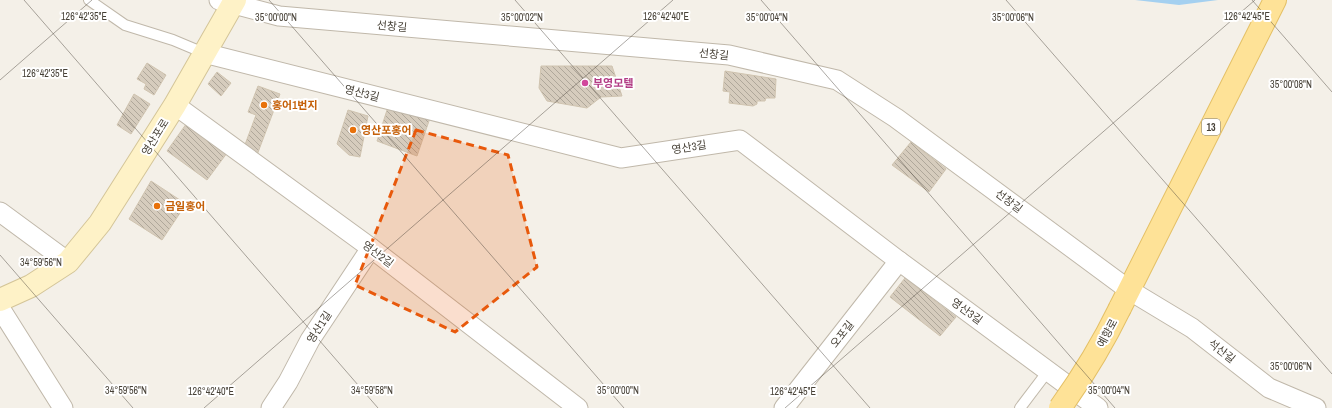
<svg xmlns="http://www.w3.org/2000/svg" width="1332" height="408" font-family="'Archivo Narrow','Noto Sans KR',sans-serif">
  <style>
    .water { fill: #a4d0f0 }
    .building { fill: url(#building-back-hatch); stroke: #d0c4b0 }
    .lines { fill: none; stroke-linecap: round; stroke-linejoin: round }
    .lane-casing { stroke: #c0b8aa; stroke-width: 12 }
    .street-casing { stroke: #c0b8aa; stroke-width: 21 }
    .secondary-casing { stroke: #d4c598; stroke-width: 24 }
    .primary-casing { stroke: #e4c066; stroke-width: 24 }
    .lane { stroke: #fff; stroke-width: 10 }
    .street { stroke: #fff; stroke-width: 19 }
    .secondary { stroke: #fef2c7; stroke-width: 22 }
    .primary { stroke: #fee297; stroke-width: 22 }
    .primary-bridge-casing { stroke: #e4c066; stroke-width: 24; stroke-linecap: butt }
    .primary-bridge { stroke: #fee297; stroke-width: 22 }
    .marked { fill: #e8590c; fill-opacity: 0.2; stroke: #e8590c; stroke-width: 3; stroke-dasharray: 8 5; stroke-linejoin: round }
    .ticks { fill: none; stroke: #474137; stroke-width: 1; stroke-opacity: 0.45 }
    .hotel-dot { fill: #d1479c; stroke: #fff; stroke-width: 1.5 }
    .food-dot { fill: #e8710a; stroke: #fff; stroke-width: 1.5 }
    .labels { text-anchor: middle; stroke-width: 4; stroke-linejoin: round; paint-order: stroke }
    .shield { fill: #fff; stroke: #7e7a73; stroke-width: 1 }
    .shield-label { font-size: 10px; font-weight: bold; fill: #474137 }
    .street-label { font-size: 11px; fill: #474137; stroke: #fff }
    .hotel-label { font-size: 11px; font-weight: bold; fill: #b23c85; stroke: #fff; text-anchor: start }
    .food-label { font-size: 11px; font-weight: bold; fill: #c56008; stroke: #fff; text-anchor: start }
    .ticks-label { font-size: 10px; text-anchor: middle; fill: #474137; stroke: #fff; stroke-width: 4; stroke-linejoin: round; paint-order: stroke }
  </style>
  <defs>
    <pattern id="building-back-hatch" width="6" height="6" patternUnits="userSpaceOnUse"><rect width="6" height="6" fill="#d6ccbd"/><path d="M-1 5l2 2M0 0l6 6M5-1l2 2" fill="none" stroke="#afa79a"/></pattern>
  </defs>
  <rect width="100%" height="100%" fill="#f4f0e8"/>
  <path class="water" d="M1135,0H1218L1179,5Z"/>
  <g class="building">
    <path d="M147,63L166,75L154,95L144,89L146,84L137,79Z"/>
    <path d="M541,66H612L622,96L601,97L587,108L547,101L539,88Z"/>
    <path d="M725,71L776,79L775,98H766L765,101H757V104L753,106L729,103L730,92L723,91Z"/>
    <path d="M217,72L231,83L221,96L208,84Z"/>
    <path d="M258,86L280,94L257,155L243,150L256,115L248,112Z"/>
    <path d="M134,94L150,104L131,134L117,125Z"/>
    <path d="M388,107L430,118L417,156L377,141Z"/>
    <path d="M348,110L368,116L360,157L349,155L337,144Z"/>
    <path d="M189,120L230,149L207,180L167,151Z"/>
    <path d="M911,142L946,169L929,192L892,165Z"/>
    <path d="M151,181L186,204L162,240L129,219Z"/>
    <path d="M905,278L956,317L940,336L890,297Z"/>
  </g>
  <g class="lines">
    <g class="lane-casing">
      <g id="lane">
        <path d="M89,0L125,25L173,40L204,53"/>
        <path d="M1020,408L1048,371"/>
      </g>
    </g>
    <g class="street-casing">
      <g id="street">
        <path d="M219,0L279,16L729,55L837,80L896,118L1129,290L1192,328L1269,388L1316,408"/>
        <path d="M204,53L621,158L740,140L899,261L1098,408"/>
        <path d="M175,105L371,248L578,408"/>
        <path d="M0,212L68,262"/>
        <path d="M0,308L63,408"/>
        <path d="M271,408L288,382L310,340L371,248"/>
        <path d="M784,408L899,261"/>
      </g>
    </g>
    <g class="secondary-casing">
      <path id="secondary" d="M0,300L31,286L68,262L100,223L175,105L235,0"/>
    </g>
    <g class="primary-casing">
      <path id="primary" d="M1120,308L1275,0"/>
    </g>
    <use href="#lane" class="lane"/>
    <use href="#street" class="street"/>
    <use href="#secondary" class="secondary"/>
    <use href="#primary" class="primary"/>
    <g class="primary-bridge-casing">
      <path id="primary-bridge" d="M1060,408C1083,376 1103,343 1120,308"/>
    </g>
    <use href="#primary-bridge" class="primary-bridge"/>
  </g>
  <path class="marked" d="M416,130L508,155L537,267L455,332L355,285Z"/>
  <path class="ticks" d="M24,0L378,408M269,0L624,408M515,0L870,408M761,0L1115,408M1006,0L1332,374M1252,0L1332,92M0,80L92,0M0,255L133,408M204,408L673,0M785,408L1255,0"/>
  <circle class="hotel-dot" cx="585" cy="83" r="4"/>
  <g class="food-dot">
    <circle cx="264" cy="105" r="4"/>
    <circle cx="353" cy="130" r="4"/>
    <circle cx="157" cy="206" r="4"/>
  </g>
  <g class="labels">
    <rect class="shield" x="1202" y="119" width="18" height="16" rx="3"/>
    <g class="shield-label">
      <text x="1211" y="131">13</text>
    </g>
    <g class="street-label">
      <text transform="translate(392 26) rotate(5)" y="4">선창길</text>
      <text transform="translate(714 54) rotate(6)" y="4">선창길</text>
      <text transform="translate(362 93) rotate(14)" y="4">영산3길</text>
      <text transform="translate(155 137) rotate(-58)" y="4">영산포로</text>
      <text transform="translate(689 147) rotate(-9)" y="4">영산3길</text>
      <text transform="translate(1009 201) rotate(37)" y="4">선창길</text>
      <text transform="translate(378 254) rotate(37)" y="4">영산2길</text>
      <text transform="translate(967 311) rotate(36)" y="4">영산3길</text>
      <text transform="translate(319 327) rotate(-57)" y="4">영산1길</text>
      <text transform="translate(1107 333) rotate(-62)" y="4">예향로</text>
      <text transform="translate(842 334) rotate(-52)" y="4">오포길</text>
      <text transform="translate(1222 351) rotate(38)" y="4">석산길</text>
    </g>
    <g class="hotel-label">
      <text x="593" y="87">부영모텔</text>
    </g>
    <g class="food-label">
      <text x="272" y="109">홍어1번지</text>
      <text x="361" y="134">영산포홍어</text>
      <text x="165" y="210">금일홍어</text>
    </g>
  </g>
  <g class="ticks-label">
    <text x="84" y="20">126°42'35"E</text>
    <text x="666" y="20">126°42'40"E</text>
    <text x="1247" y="20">126°42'45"E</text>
    <text x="276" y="21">35°00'00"N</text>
    <text x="522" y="21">35°00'02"N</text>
    <text x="767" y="21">35°00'04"N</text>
    <text x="1013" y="21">35°00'06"N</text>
    <text x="45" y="77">126°42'35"E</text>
    <text x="1291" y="88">35°00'08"N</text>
    <text x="41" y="266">34°59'56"N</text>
    <text x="1291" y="370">35°00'06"N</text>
    <text x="126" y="394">34°59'56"N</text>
    <text x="372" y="394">34°59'58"N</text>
    <text x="618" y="394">35°00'00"N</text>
    <text x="1109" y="394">35°00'04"N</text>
    <text x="211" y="395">126°42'40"E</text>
    <text x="793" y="395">126°42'45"E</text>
  </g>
</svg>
